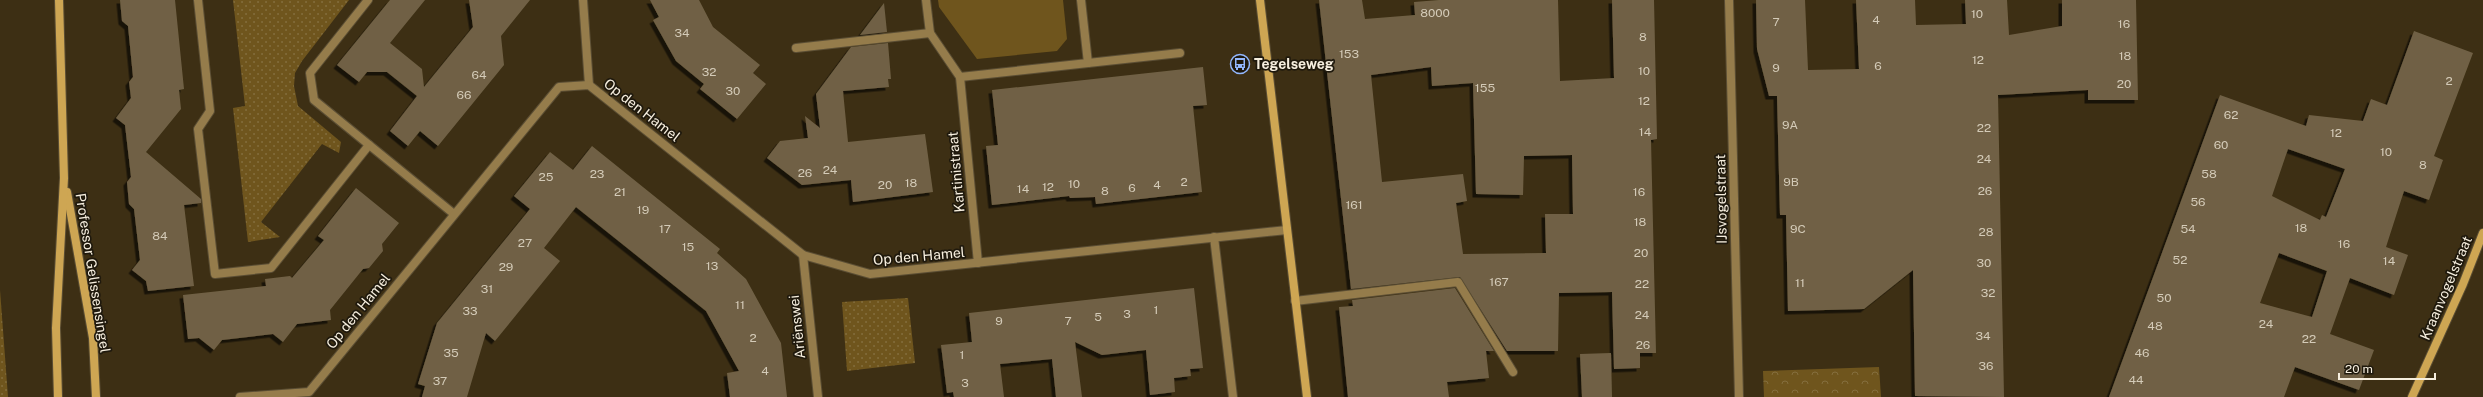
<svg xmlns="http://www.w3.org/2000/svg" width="2483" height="397" font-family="'Public Sans',sans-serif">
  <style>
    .grass { fill: url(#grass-dots) }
    .forest { fill: url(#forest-crowns) }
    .park { fill: #6f551d }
    .building { fill: #706145; fill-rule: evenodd; filter: url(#shadow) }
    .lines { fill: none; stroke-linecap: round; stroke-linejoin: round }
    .lane-casing { stroke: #5b4e34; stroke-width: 10 }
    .street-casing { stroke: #5b4e34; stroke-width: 10 }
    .secondary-casing { stroke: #5b4e34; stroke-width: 10 }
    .lane { stroke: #957c4b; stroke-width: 8 }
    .street { stroke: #957c4b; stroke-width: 8 }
    .secondary { stroke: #cea653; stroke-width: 8 }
    .labels { text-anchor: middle; stroke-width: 3.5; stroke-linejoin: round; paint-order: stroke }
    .number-label { font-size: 12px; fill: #d4cbb8 }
    .poi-label { font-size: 14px; font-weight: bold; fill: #f6eede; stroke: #1f190d; text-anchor: start }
    .street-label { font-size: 14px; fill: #f6eede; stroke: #1f190d }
  </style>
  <defs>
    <pattern id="grass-dots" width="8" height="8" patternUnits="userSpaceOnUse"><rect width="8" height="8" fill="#6f551d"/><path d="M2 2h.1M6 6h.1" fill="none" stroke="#846e3d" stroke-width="1.8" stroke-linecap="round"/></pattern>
    <pattern id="forest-crowns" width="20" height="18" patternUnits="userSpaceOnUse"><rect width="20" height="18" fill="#6f551d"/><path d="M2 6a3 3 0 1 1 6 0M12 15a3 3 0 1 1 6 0" fill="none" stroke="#846e3d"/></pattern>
    <filter id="shadow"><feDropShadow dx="-3.5" dy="3.5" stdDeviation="0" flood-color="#0009"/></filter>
  </defs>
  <rect width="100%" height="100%" fill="#3d2f14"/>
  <g class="grass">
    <path d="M233,0H349L302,61L295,73L294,86L298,106L341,142L339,153L322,144L261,222L280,237L248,242L233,108L245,106Z"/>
    <path d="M0,290L8,397H0Z"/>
    <path d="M908,298L915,363L847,371L842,302Z"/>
  </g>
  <path class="forest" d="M1879,367L1881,397H1764L1763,371Z"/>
  <path class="park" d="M938,0H1063L1067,39L1057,51L977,59L939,7Z"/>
  <g class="building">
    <path d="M120,0H175L184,89L179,90L181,109L146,152L201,199V203L184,205L194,286L148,291L146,281L132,270L140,260L134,209L129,204L127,182L131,177L125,125L116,118L131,98L129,82L133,77L128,26L122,21Z"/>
    <path d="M390,0H425L390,43L422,69L424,87L473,27L469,0H530L501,36L504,65L438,146L420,131L408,146L390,131L417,96L387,72H367L359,82L337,65Z"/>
    <path d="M650,0H699L713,27L760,65L753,73L766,84L737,119L700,89L704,84L676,61L653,20L659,17Z"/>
    <path d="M1319,0H1362L1365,19L1415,15L1414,2L1439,0H1558L1560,81L1614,78L1612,0H1654L1657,139L1651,140L1656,353H1640V368L1614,369L1612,292L1559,293L1558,351H1507L1460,277L1351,289ZM1431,67L1432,86L1473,83L1476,194L1523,195L1524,156L1572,155L1573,214H1545L1546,253L1463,254L1456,203L1467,201L1463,174L1382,182L1371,75Z"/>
    <path d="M1756,0H1805L1808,70L1859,69L1856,0H1915L1916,25L1966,24L1965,0H2007L2009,35L2062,26V0H2136L2138,100H2088V90L1998,95L2004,397L1915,396L1913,270L1864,309L1788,311L1786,215H1780L1777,96H1769L1757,49Z"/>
    <path d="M884,3L887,32L860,35Z"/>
    <path d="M2414,31L2473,53L2434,156L2443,160L2429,200L2404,191L2386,247L2408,255L2394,295L2350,278L2330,334L2374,350L2359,390L2295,367L2284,397H2109L2220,95L2306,126L2309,115L2363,121L2371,99L2387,105ZM2288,149L2345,169L2326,217L2322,215L2320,220L2272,196ZM2279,253L2327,271L2312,317L2260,303Z"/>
    <path d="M888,43L891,79H888L889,87L843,91L848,142L925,134L933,192L853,202L851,180L802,185L767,158L780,141L808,138L805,116L820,128L816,94L851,47Z"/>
    <path d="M1203,67L1207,105L1193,106L1202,192L1096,204L1095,197L1070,198L1069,196L992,205L986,146L998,145L992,90Z"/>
    <path d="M592,146L720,249L717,253L746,279L781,343L787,397H730L727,373L739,371L706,311L576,207L544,248L560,261L495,341L486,333L467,397H422L425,386L418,384L437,323L530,209L514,196L550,152L573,170Z"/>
    <path d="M356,188L399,223L382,244L383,251L369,268L363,269L330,310L331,320L297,324L283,342L273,334L222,340L214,350L199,338L188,339L183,295L266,286L265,279L290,276L292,278L324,240L318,236Z"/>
    <path d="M1194,288L1203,368L1190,369L1191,376L1174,378L1175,392L1150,395L1146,350L1102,355L1075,342L1082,397H1056L1052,359L1000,364L1004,397H954L953,392L947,393L941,345L972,342L969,313Z"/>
    <path d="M1455,288L1494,351H1486L1489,378L1447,382L1449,397H1348L1339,307L1353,306L1352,300Z"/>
    <path d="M1611,353L1612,397H1582L1580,354Z"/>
  </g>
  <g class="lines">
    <g class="lane-casing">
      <g id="lane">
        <path d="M198,0L210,111L198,129L215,274L271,268L369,145"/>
        <path d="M368,0L310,73L314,100L454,214"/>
        <path d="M1295,301L1458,282L1513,372"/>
      </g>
    </g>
    <g class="street-casing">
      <g id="street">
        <path d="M583,0L589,85"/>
        <path d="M926,0L930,33L960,77L978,263"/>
        <path d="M1729,0L1739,397"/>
        <path d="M796,48L930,33"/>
        <path d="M1088,63L1180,53"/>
        <path d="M960,77L1088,63L1081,0"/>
        <path d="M1214,237L1233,397"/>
        <path d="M803,255L818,397"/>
        <path d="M240,397L309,392L559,87L589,85L803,255L870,274L1287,230"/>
      </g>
    </g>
    <g class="secondary-casing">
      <g id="secondary">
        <path d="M1260,0L1307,397"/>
        <path d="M67,192L93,338L96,397"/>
        <path d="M58,397L56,328L64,178L59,0"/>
        <path d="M2412,397L2463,284L2483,233"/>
      </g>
    </g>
    <use href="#lane" class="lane"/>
    <use href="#street" class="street"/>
    <use href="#secondary" class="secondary"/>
  </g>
  <defs>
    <g id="bus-ring" transform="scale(1)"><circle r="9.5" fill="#1f190d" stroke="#93b7fd" stroke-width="1.5"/><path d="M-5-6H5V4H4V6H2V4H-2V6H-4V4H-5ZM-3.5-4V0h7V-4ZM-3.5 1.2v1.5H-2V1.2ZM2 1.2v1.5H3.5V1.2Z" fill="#93b7fd"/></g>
  </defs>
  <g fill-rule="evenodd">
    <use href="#bus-ring" x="1240" y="64"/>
  </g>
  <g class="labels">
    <g class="number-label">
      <text x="1435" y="17">8000</text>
      <text x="1977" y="18">10</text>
      <text x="1876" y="24">4</text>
      <text x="1776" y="26">7</text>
      <text x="2124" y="28">16</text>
      <text x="682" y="37">34</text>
      <text x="1643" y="41">8</text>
      <text x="1349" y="58">153</text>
      <text x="2125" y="60">18</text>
      <text x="1978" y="64">12</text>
      <text x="1878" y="70">6</text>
      <text x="1776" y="72">9</text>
      <text x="1644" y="75">10</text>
      <text x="709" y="76">32</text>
      <text x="479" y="79">64</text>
      <text x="2449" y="85">2</text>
      <text x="2124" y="88">20</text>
      <text x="1485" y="92">155</text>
      <text x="733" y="95">30</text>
      <text x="464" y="99">66</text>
      <text x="1644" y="105">12</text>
      <text x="2231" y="119">62</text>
      <text x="1790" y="129">9A</text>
      <text x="1984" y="132">22</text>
      <text x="1645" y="136">14</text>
      <text x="2336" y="137">12</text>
      <text x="2221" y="149">60</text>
      <text x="2386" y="156">10</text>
      <text x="1984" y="163">24</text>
      <text x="2423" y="169">8</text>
      <text x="830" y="174">24</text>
      <text x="805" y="177">26</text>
      <text x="597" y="178">23</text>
      <text x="2209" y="178">58</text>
      <text x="546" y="181">25</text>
      <text x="1184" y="186">2</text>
      <text x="1791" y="186">9B</text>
      <text x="911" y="187">18</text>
      <text x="1074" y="188">10</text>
      <text x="885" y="189">20</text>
      <text x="1157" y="189">4</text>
      <text x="1048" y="191">12</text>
      <text x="1132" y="192">6</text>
      <text x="1023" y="193">14</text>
      <text x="1105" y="195">8</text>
      <text x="1985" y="195">26</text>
      <text x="620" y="196">21</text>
      <text x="1639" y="196">16</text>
      <text x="2198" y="206">56</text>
      <text x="1354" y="209">161</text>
      <text x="643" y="214">19</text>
      <text x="1640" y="226">18</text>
      <text x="2301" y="232">18</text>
      <text x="665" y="233">17</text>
      <text x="1798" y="233">9C</text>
      <text x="2188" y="233">54</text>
      <text x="1986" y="236">28</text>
      <text x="160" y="240">84</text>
      <text x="525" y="247">27</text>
      <text x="2344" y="248">16</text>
      <text x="688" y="251">15</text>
      <text x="1641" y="257">20</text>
      <text x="2180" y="264">52</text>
      <text x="2389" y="265">14</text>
      <text x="1984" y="267">30</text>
      <text x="712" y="270">13</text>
      <text x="506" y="271">29</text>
      <text x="1499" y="286">167</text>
      <text x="1800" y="287">11</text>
      <text x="1642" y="288">22</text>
      <text x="487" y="293">31</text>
      <text x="1988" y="297">32</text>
      <text x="2164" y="302">50</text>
      <text x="740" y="309">11</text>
      <text x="1156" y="314">1</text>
      <text x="470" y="315">33</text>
      <text x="1127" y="318">3</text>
      <text x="1642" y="319">24</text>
      <text x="1098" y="321">5</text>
      <text x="999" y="325">9</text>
      <text x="1068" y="325">7</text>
      <text x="2266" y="328">24</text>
      <text x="2155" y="330">48</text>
      <text x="1983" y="340">34</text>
      <text x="753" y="342">2</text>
      <text x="2309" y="343">22</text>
      <text x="1643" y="349">26</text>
      <text x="451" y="357">35</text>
      <text x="2142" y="357">46</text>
      <text x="962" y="359">1</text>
      <text x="1986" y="370">36</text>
      <text x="765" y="375">4</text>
      <text x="2136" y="384">44</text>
      <text x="440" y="385">37</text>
      <text x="965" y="387">3</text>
    </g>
    <g class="poi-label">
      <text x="1254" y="69">Tegelseweg</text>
    </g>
    <g class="street-label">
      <text transform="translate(642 110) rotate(38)" y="5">Op den Hamel</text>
      <text transform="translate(956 172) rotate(-95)" y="5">Kartinistraat</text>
      <text transform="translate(1721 199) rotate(-91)" y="5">IJsvogelstraat</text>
      <text transform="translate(919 256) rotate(-5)" y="5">Op den Hamel</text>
      <text transform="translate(93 273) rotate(81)" y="5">Professor Gelissensingel</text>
      <text transform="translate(2446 288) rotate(-67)" y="5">Kraanvogelstraat</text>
      <text transform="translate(358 311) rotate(-51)" y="5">Op den Hamel</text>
      <text transform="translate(797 327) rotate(-96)" y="5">Ariënswei</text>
    </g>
  </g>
  <path d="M2339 373v6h96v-6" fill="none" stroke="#f6eede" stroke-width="2"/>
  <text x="2345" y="373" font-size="12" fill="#f6eede" stroke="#1f190d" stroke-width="3" paint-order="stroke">20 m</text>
</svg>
